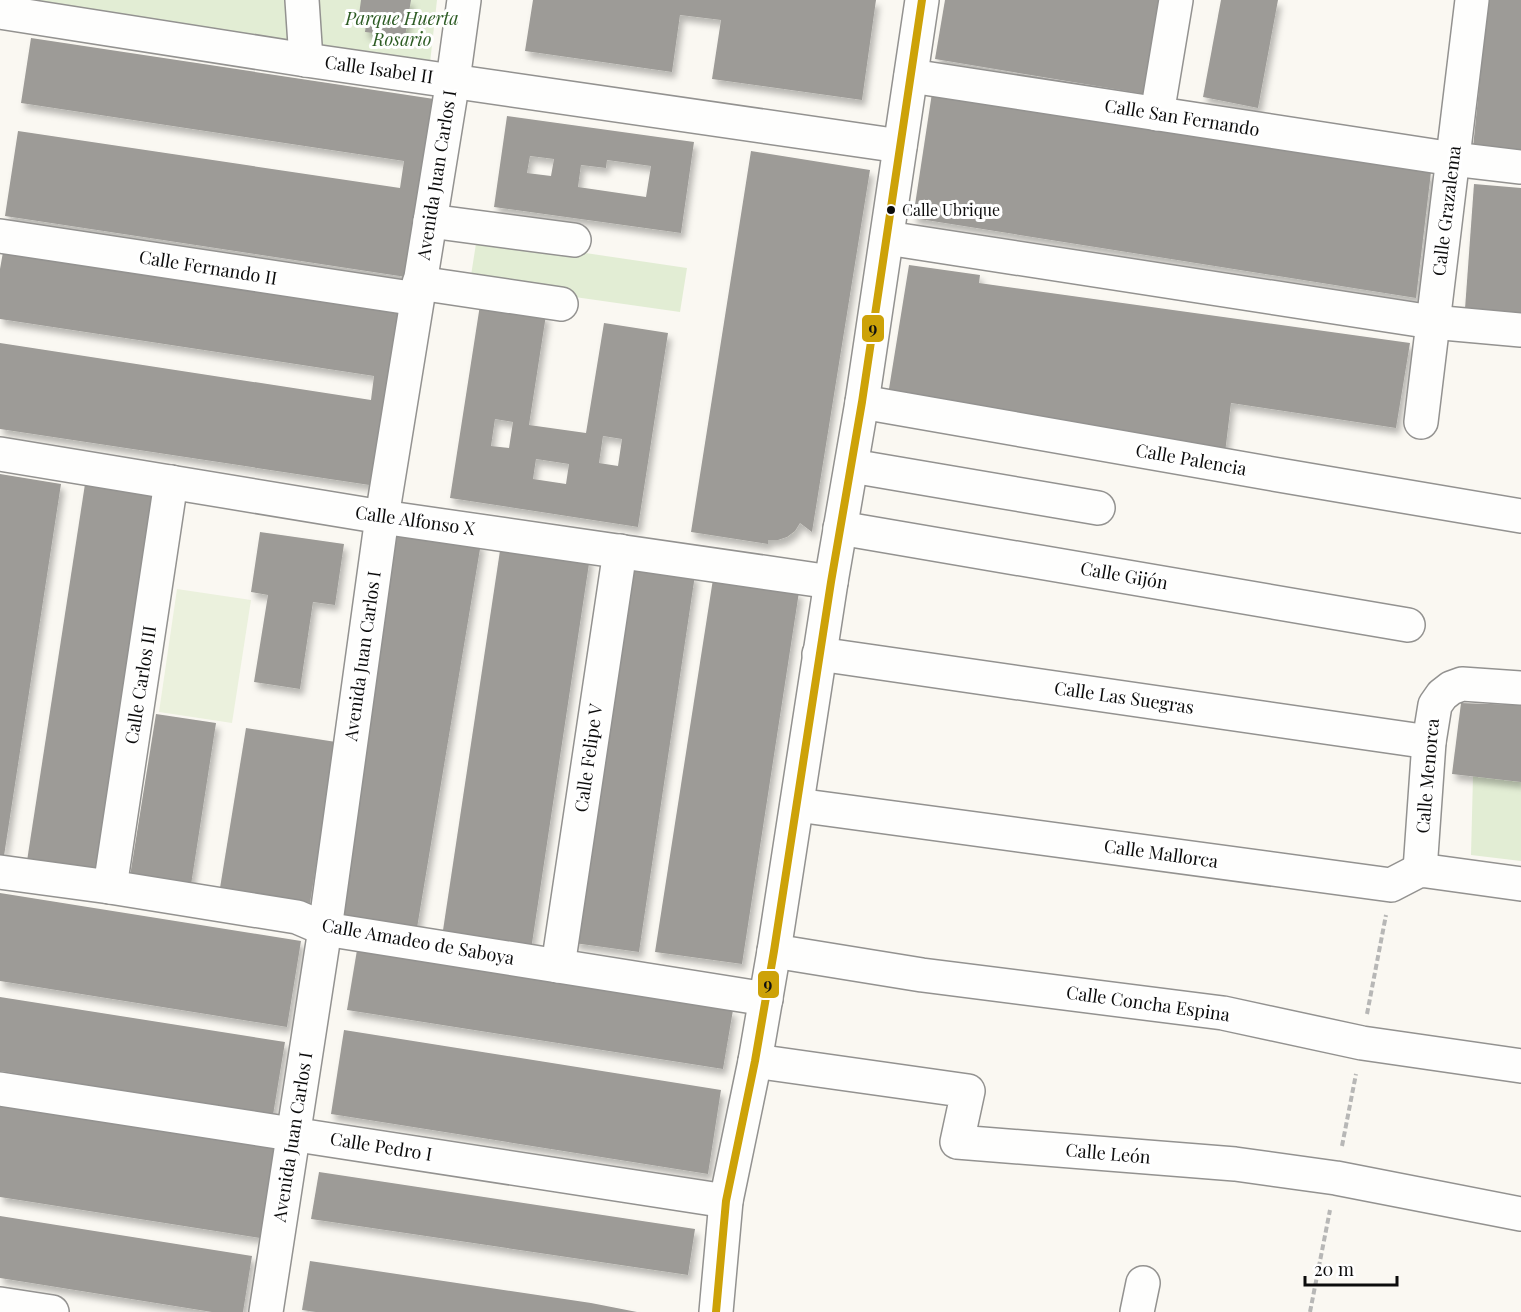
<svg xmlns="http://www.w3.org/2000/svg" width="1521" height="1312" font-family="'Playfair Display',serif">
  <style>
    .green { fill: #e2edd4 }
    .pitch { fill: #ebf1dd }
    .building { fill: #9d9b97; fill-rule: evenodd; filter: url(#shadow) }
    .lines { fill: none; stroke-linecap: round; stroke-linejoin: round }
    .minor-casing { stroke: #939290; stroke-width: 36 }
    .path { stroke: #b7b7b6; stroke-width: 4; stroke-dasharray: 6 3; stroke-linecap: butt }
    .minor { stroke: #fefefd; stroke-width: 33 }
    .bus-1-casing { stroke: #fff; stroke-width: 12 }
    .bus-1 { stroke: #cda208; stroke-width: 8 }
    .bus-dot { fill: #0c0c0c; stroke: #fff; stroke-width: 2 }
    .labels { text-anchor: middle; stroke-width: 6; stroke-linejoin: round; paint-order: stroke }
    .bus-label { font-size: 16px; fill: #0c0c0c; stroke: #fff; text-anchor: start }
    .park-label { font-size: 18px; font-style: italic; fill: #2d5c24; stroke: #fff }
    .street-label { font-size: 18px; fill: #0c0c0c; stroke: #fff }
    .line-badge { stroke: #fff; stroke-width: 2 }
    .pale-badge-label { font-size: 16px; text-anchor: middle; font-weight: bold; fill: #111 }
  </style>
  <defs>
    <filter id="shadow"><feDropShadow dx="3.5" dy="6" stdDeviation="3" flood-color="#0004"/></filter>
  </defs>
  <rect width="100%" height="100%" fill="#faf8f2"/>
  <g class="green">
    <path d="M21,0H437L430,63Z"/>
    <path d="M477,237L687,268L680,312L470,282Z"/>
    <path d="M1473,776L1521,782V861L1471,855Z"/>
  </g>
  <path class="pitch" d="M177,589L251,600L232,723L159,712Z"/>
  <g class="building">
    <path d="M361,0H411L405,37L365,32L367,17L359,15Z"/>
    <path d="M533,0H876L862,100L712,79L721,20L680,15L672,72L525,51Z"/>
    <path d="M945,0H1162L1145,94L935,59Z"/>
    <path d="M1221,0H1278L1258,108L1203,97Z"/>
    <path d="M1488,0H1521V161L1472,157Z"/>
    <path d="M31,38L434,99L406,277L5,216L18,131L400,188L404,161L21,103Z"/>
    <path d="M932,93L1431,172L1416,298L913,218Z"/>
    <path d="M507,116L694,142L681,233L494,207ZM530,156L554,159L551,176L527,173ZM607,160L651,166L646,197L578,187L581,165L606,168Z"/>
    <path d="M751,151L870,170L812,532L800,523L795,531L787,537L778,540H768V544L691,532Z"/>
    <path d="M1474,184L1521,188V326L1464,323Z"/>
    <path d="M3,252L403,313L376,486L0,429V343L371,400L374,376L0,319V269Z"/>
    <path d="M909,265L980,275L979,283L1410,343L1396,428L1231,403L1225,453L888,395Z"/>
    <path d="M480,305L546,315L529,425L586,433L604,323L668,333L638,527L450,498ZM495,419L513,422L509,448L491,446ZM603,436L622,439L618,466L599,463ZM536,459L569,464L566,484L533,479Z"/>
    <path d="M0,474L61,484L4,856L0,855Z"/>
    <path d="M85,484L156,494L99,872L27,861Z"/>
    <path d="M393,528L481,543L416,934L328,920Z"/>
    <path d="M260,532L344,544L335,605L313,602L300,689L254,682L268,595L251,592Z"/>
    <path d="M501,544L590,557L531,950L442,937Z"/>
    <path d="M630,565L695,575L639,952L574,943Z"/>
    <path d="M713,579L799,592L742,964L655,952Z"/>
    <path d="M1461,703L1521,705V782L1452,774Z"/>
    <path d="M156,714L216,723L191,885L130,876Z"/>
    <path d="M246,728L336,742L310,903L220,888Z"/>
    <path d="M0,893L301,941L287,1027L0,981Z"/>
    <path d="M357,950L733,1010L723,1069L347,1010Z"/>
    <path d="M0,997L285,1042L273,1115L0,1071Z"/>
    <path d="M344,1030L721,1090L708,1174L331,1114Z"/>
    <path d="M0,1100L275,1144L260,1238L0,1197Z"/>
    <path d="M319,1172L695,1229L688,1275L311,1219Z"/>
    <path d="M0,1216L252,1256L243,1312H212L0,1278Z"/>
    <path d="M310,1261L591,1303L637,1312H316L302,1310Z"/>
  </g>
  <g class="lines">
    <g class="minor-casing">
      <g id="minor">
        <path d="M302,0L306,60"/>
        <path d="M0,12L306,60L900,146"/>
        <path d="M911,76L1453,159L1521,167"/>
        <path d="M1157,114L1176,0"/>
        <path d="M430,221L574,240"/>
        <path d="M0,236L417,299"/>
        <path d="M887,238L1432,322L1521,330"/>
        <path d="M419,283L561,304"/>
        <path d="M862,402C1082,440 1301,480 1521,516"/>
        <path d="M1421,422L1472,0"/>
        <path d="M0,454L382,517L831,582"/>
        <path d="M852,466L1098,508"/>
        <path d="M840,528L1408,625"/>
        <path d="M819,654L1429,742"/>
        <path d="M797,805L1391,885L1420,870L1521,884"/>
        <path d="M1420,870L1429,742L1435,705L1442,695L1451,688L1462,684L1521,688"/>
        <path d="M0,872L110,887L297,917L325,929L766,999"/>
        <path d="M110,887L171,482"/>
        <path d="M774,951L922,975L1223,1013L1362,1043L1521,1066"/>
        <path d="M558,966L620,551"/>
        <path d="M755,1061L968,1091L957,1142L1235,1164L1336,1178L1521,1214"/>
        <path d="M0,1089L726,1201"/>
        <path d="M0,1304L52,1312"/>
        <path d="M266,1312L325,929L382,517L453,80L464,0"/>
        <path d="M716,1312L726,1201L755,1061L774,951L831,582L862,402L922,0"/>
        <path d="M1137,1312L1143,1283"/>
      </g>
    </g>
    <g class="path">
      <path d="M1367,1014L1386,915"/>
      <path d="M1342,1146L1356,1074"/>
      <path d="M1310,1312L1330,1210"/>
    </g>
    <use href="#minor" class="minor"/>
    <g class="bus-1-casing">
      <path id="bus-1" d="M716,1312L726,1201L755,1061L774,951L831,582L862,402L922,0"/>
    </g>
    <use href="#bus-1" class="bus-1"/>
  </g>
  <circle class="bus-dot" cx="891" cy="210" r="5"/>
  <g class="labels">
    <g class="bus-label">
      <text x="902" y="216">Calle Ubrique</text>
    </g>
    <g class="park-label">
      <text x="402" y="25">Parque Huerta<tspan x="402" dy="21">Rosario</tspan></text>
    </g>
    <g class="street-label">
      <text transform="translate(379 70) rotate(8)" y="6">Calle Isabel II</text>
      <text transform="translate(1182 118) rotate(9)" y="6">Calle San Fernando</text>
      <text transform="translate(437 175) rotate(-81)" y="6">Avenida Juan Carlos I</text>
      <text transform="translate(1447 211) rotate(-83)" y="6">Calle Grazalema</text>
      <text transform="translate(208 268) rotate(9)" y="6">Calle Fernando II</text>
      <text transform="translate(1191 460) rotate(10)" y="6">Calle Palencia</text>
      <text transform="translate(415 521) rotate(8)" y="6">Calle Alfonso X</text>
      <text transform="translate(1124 576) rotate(10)" y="6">Calle Gijón</text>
      <text transform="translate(363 656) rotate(-82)" y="6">Avenida Juan Carlos I</text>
      <text transform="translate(141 685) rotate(-81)" y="6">Calle Carlos III</text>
      <text transform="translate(1124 698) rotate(8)" y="6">Calle Las Suegras</text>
      <text transform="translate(589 758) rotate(-82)" y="6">Calle Felipe V</text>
      <text transform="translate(1428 776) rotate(-85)" y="6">Calle Menorca</text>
      <text transform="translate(1161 854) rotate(8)" y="6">Calle Mallorca</text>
      <text transform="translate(418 942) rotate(10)" y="6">Calle Amadeo de Saboya</text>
      <text transform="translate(1148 1004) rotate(8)" y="6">Calle Concha Espina</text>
      <text transform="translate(293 1137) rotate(-81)" y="6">Avenida Juan Carlos I</text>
      <text transform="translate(381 1147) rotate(9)" y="6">Calle Pedro I</text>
      <text transform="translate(1108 1154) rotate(5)" y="6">Calle León</text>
    </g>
  </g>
  <g class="line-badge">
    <rect x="861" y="314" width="24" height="29" rx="6" fill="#cda208"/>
    <rect x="757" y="970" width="23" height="29" rx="6" fill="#cda208"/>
  </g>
  <g class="pale-badge-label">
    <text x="873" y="334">9</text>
    <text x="768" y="990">9</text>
  </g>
  <path d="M1305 1276v9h92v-9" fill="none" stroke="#0c0c0c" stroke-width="3"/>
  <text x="1314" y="1276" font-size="18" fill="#0c0c0c" stroke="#ffffff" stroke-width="4.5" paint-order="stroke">20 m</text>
</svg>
